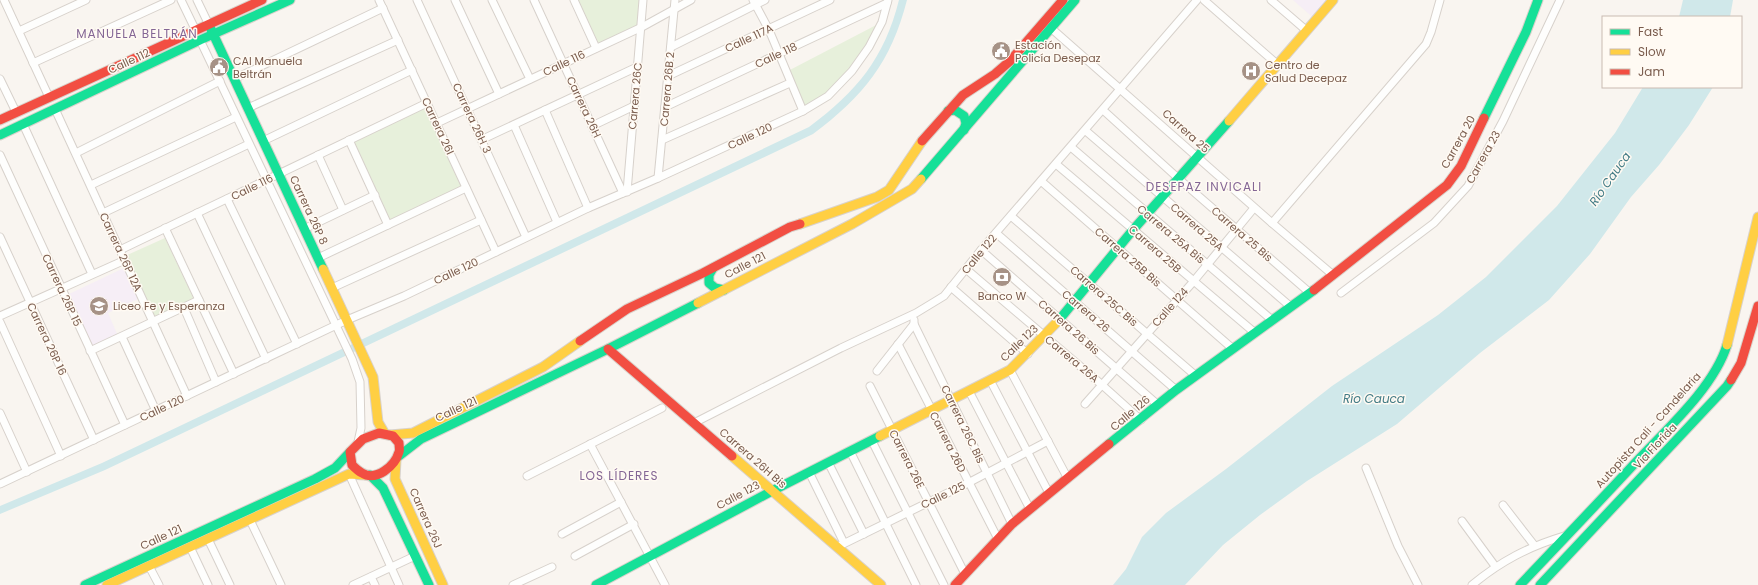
<svg xmlns="http://www.w3.org/2000/svg" width="1758" height="585" font-family="Poppins,sans-serif">
  <style>
    .education { fill: #f6eef6 }
    .green { fill: #e7f0db }
    .water { fill: #d0e8ea }
    .lines { fill: none; stroke-linecap: round; stroke-linejoin: round }
    .street-casing { stroke: #d7d1cb; stroke-width: 9 }
    .fast-casing { stroke: #d9d2cb; stroke-width: 11 }
    .slow-casing { stroke: #d9d2cb; stroke-width: 11 }
    .jam-casing { stroke: #d9d2cb; stroke-width: 11 }
    .street { stroke: #fefefd; stroke-width: 7 }
    .fast { stroke: #16e098; stroke-width: 9 }
    .slow { stroke: #ffcf43; stroke-width: 9 }
    .jam { stroke: #f24e42; stroke-width: 9 }
    .labels { text-anchor: middle; stroke-width: 3; stroke-linejoin: round; paint-order: stroke }
    .street-label { font-size: 11px; fill: #7a5c4d; stroke: #fffaf3 }
    .poi-label { font-size: 11px; fill: #7a5c4d; stroke: #fffaf3; text-anchor: start }
    .neighbourhood-label { font-size: 12px; letter-spacing: 1px; fill: #846695; stroke: #fffaf3 }
    .water-label { font-size: 12px; font-style: italic; fill: #437c86; stroke: #fffaf3 }
  </style>
  <rect width="100%" height="100%" fill="#f9f5f0"/>
  <g class="education">
    <path d="M1293,0H1333L1317,21Z"/>
    <path d="M124,268L138,299L108,313L118,336L93,348L69,294Z"/>
  </g>
  <g class="green">
    <path d="M578,0H643L642,27L596,48Z"/>
    <path d="M882,22L869,47L828,96L803,111L786,72Z"/>
    <path d="M427,103L466,188L388,225L349,140Z"/>
    <path d="M165,238L194,299L155,318L125,256Z"/>
  </g>
  <g class="water">
    <path d="M899,0H907C891,62 864,96 813,134L105,470L0,514V506L102,463L809,127C857,91 884,59 899,0Z"/>
    <path d="M1683,0H1733L1730,17H1679Z"/>
    <path d="M1643,87H1713L1689,125L1659,165L1631,197L1590,254L1549,300L1480,353L1397,424L1307,481L1260,515L1223,545L1185,585H1113L1126,569L1142,537L1166,513L1226,469L1332,386L1438,315L1486,277L1557,206L1615,133Z"/>
  </g>
  <g class="lines">
    <g class="street-casing">
      <g id="street">
        <path d="M4,0L49,97"/>
        <path d="M181,0L195,29"/>
        <path d="M197,0L209,25"/>
        <path d="M379,0L496,252"/>
        <path d="M417,0L526,237"/>
        <path d="M455,0L499,94"/>
        <path d="M492,0L530,79"/>
        <path d="M534,0L623,193"/>
        <path d="M574,0L596,48"/>
        <path d="M753,0L769,30L803,111"/>
        <path d="M1204,0L1278,65"/>
        <path d="M1271,0L1307,31"/>
        <path d="M1052,29L1272,223L1333,275"/>
        <path d="M19,31L86,0"/>
        <path d="M200,40L352,359L360,382L361,428L358,442"/>
        <path d="M671,47L765,0"/>
        <path d="M33,63L171,0"/>
        <path d="M668,76L830,0"/>
        <path d="M0,79L16,112"/>
        <path d="M234,79L383,8"/>
        <path d="M665,107L887,3"/>
        <path d="M248,108L398,40"/>
        <path d="M55,109L187,396"/>
        <path d="M545,110L588,208"/>
        <path d="M1103,110L1179,179L1310,293"/>
        <path d="M437,123L642,27L691,0"/>
        <path d="M23,124L92,274"/>
        <path d="M514,125L557,222"/>
        <path d="M592,126L634,106"/>
        <path d="M1086,131L1291,307"/>
        <path d="M483,139L637,67"/>
        <path d="M349,140L388,225"/>
        <path d="M662,140L790,83"/>
        <path d="M263,141L412,70"/>
        <path d="M1071,147L1272,320"/>
        <path d="M76,153L220,81"/>
        <path d="M0,155L125,425"/>
        <path d="M318,155L343,210"/>
        <path d="M1056,164L1255,333"/>
        <path d="M658,178L675,0"/>
        <path d="M1041,181L1233,349"/>
        <path d="M91,185L236,117"/>
        <path d="M627,192L643,0"/>
        <path d="M227,199L297,344"/>
        <path d="M103,213L249,144"/>
        <path d="M197,213L266,359"/>
        <path d="M1011,216L1196,376"/>
        <path d="M1272,223L1426,44L1431,32L1440,0"/>
        <path d="M165,228L234,374"/>
        <path d="M304,229L375,195"/>
        <path d="M996,233L1176,390"/>
        <path d="M0,237L94,440"/>
        <path d="M120,250L427,103"/>
        <path d="M981,250L1158,405"/>
        <path d="M318,258L466,188"/>
        <path d="M966,269L1101,384L1141,420"/>
        <path d="M951,287L1028,354"/>
        <path d="M332,288L481,220"/>
        <path d="M1341,293L1434,223L1468,186L1503,121L1560,0"/>
        <path d="M184,308L216,382"/>
        <path d="M0,316L125,260"/>
        <path d="M0,322L61,456"/>
        <path d="M914,324L1012,524"/>
        <path d="M122,337L156,411"/>
        <path d="M898,344L998,539"/>
        <path d="M90,351L199,300"/>
        <path d="M1010,370L1067,477"/>
        <path d="M877,371L914,324V320"/>
        <path d="M990,380L1049,493"/>
        <path d="M870,386L965,574"/>
        <path d="M969,391L1030,509"/>
        <path d="M1085,404L1193,282L1254,208"/>
        <path d="M0,413L27,472"/>
        <path d="M694,423L841,348L916,313L944,296L981,250L1197,0"/>
        <path d="M872,441L944,585"/>
        <path d="M590,444L665,585"/>
        <path d="M850,451L916,585"/>
        <path d="M828,462L864,534"/>
        <path d="M1366,468L1398,546L1418,585"/>
        <path d="M809,472L844,543"/>
        <path d="M349,474L399,585"/>
        <path d="M527,476L662,408"/>
        <path d="M0,484L347,320L404,296L588,208L658,178L803,111L828,96L852,71L869,47L882,22L888,0"/>
        <path d="M1503,505L1534,545"/>
        <path d="M250,520L281,585"/>
        <path d="M1462,521L1495,566"/>
        <path d="M562,534L621,502"/>
        <path d="M208,539L230,585"/>
        <path d="M190,547L208,585"/>
        <path d="M837,547L968,483L1048,441"/>
        <path d="M575,556L634,524"/>
        <path d="M149,566L159,585"/>
        <path d="M371,577L375,585"/>
        <path d="M353,585L415,556"/>
        <path d="M513,585L552,567"/>
        <path d="M1472,585C1501,561 1528,547 1564,536"/>
      </g>
    </g>
    <g class="fast-casing">
      <g id="fast">
        <path d="M209,25L323,269"/>
        <path d="M948,111L955,110L964,116L966,123L964,130"/>
        <path d="M1484,118L1526,32L1538,0"/>
        <path d="M0,135L200,40L290,0"/>
        <path d="M921,179L1075,0"/>
        <path d="M713,268L709,275V283L715,288L724,290"/>
        <path d="M1059,320L1132,231L1229,121"/>
        <path d="M1109,444L1176,390L1314,290"/>
        <path d="M399,456L421,439L608,349L698,303"/>
        <path d="M370,475L383,488L429,585"/>
        <path d="M85,585L315,479L335,468L350,452"/>
        <path d="M596,585L772,491L880,436"/>
        <path d="M1520,585C1559,544 1598,503 1637,461C1667,429 1714,387 1727,345"/>
        <path d="M1540,585L1727,386L1731,380"/>
      </g>
    </g>
    <g class="slow-casing">
      <g id="slow">
        <path d="M1229,121L1333,0"/>
        <path d="M800,224L877,197L889,190L922,141"/>
        <path d="M323,269L373,377L378,422L385,434"/>
        <path d="M698,303L852,224L912,189L921,179"/>
        <path d="M1727,345L1758,217"/>
        <path d="M390,435L413,433L543,367L580,341"/>
        <path d="M880,436L1010,370L1059,320"/>
        <path d="M732,456L881,585"/>
        <path d="M396,460L395,479L443,585"/>
        <path d="M107,585L349,474L365,475"/>
      </g>
    </g>
    <g class="jam-casing">
      <g id="jam">
        <path d="M0,120L262,0"/>
        <path d="M922,141L963,95L995,74L1010,61L1063,0"/>
        <path d="M1314,290L1447,185L1461,166L1484,118"/>
        <path d="M580,341L627,309L703,273L790,227L800,224"/>
        <path d="M608,349L732,456"/>
        <path d="M1731,380L1741,363L1758,306"/>
        <path d="M379,433L393,436L399,443C399,446 400,450 399,452C395,466 376,482 362,473C358,471 355,468 352,465L350,452L363,439Z"/>
        <path d="M955,585L1012,524L1109,444"/>
      </g>
    </g>
    <use href="#street" class="street"/>
    <use href="#fast" class="fast"/>
    <use href="#slow" class="slow"/>
    <use href="#jam" class="jam"/>
  </g>
  <defs>
    <g id="civic-disc" transform="scale(1)"><circle r="9.5" fill="#a69286" stroke="#fffaf3"/><path d="M-.6-6.5H3V-4.5H.6V-3L4-1V1h2V6H-6V1h2V-1L-.6-3ZM-1.2 2.5V6h2.4V2.5Z" fill="#fff"/></g>
    <g id="hospital-disc" transform="scale(1)"><circle r="9.5" fill="#a69286" stroke="#fffaf3"/><path d="M-5-5h3v3.5h4V-5h3V5h-3V1.5h-4V5h-3Z" fill="#fff"/></g>
    <g id="bank-disc" transform="scale(1)"><circle r="9.5" fill="#a69286" stroke="#fffaf3"/><path d="M-6-4H6V4H-6ZM0-2.3a2.3 2.3 0 1 0 0 4.6a2.3 2.3 0 1 0 0-4.6Z" fill="#fff"/></g>
    <g id="school-disc" transform="scale(1)"><circle r="9.5" fill="#a69286" stroke="#fffaf3"/><path d="M0-5L7-2L0 1L-7-2ZM-4 1L0 2.5L4 1V4Q0 6-4 4Z" fill="#fff"/></g>
  </defs>
  <g fill-rule="evenodd">
    <use href="#civic-disc" x="1001" y="51"/>
    <use href="#civic-disc" x="219" y="67"/>
    <use href="#hospital-disc" x="1251" y="71"/>
    <use href="#bank-disc" x="1002" y="277"/>
    <use href="#school-disc" x="99" y="306"/>
  </g>
  <g class="labels">
    <g class="street-label">
      <text transform="translate(749 38) rotate(-25)" y="4">Calle 117A</text>
      <text transform="translate(776 55) rotate(-25)" y="4">Calle 118</text>
      <text transform="translate(129 61) rotate(-25)" y="4">Calle 112</text>
      <text transform="translate(564 63) rotate(-25)" y="4">Calle 116</text>
      <text transform="translate(667 89) rotate(-85)" y="4">Carrera 26B 2</text>
      <text transform="translate(635 96) rotate(-85)" y="4">Carrera 26C</text>
      <text transform="translate(584 107) rotate(65)" y="4">Carrera 26H</text>
      <text transform="translate(472 118) rotate(65)" y="4">Carrera 26H 3</text>
      <text transform="translate(438 126) rotate(65)" y="4">Carrera 26I</text>
      <text transform="translate(1186 131) rotate(42)" y="4">Carrera 25</text>
      <text transform="translate(750 136) rotate(-25)" y="4">Calle 120</text>
      <text transform="translate(1458 142) rotate(-61)" y="4">Carrera 20</text>
      <text transform="translate(1483 157) rotate(-61)" y="4">Carrera 23</text>
      <text transform="translate(252 187) rotate(-26)" y="4">Calle 116</text>
      <text transform="translate(309 210) rotate(65)" y="4">Carrera 26P 8</text>
      <text transform="translate(1197 227) rotate(41)" y="4">Carrera 25A</text>
      <text transform="translate(1171 234) rotate(40)" y="4">Carrera 25A Bis</text>
      <text transform="translate(1242 234) rotate(41)" y="4">Carrera 25 Bis</text>
      <text transform="translate(1155 249) rotate(41)" y="4">Carrera 25B</text>
      <text transform="translate(121 252) rotate(65)" y="4">Carrera 26P 12A</text>
      <text transform="translate(979 254) rotate(-50)" y="4">Calle 122</text>
      <text transform="translate(1128 257) rotate(41)" y="4">Carrera 25B Bis</text>
      <text transform="translate(745 265) rotate(-27)" y="4">Calle 121</text>
      <text transform="translate(456 271) rotate(-25)" y="4">Calle 120</text>
      <text transform="translate(62 290) rotate(65)" y="4">Carrera 26P 15</text>
      <text transform="translate(1104 296) rotate(41)" y="4">Carrera 25C Bis</text>
      <text transform="translate(1170 307) rotate(-48)" y="4">Calle 124</text>
      <text transform="translate(1086 311) rotate(40)" y="4">Carrera 26</text>
      <text transform="translate(1069 327) rotate(41)" y="4">Carrera 26 Bis</text>
      <text transform="translate(47 339) rotate(65)" y="4">Carrera 26P 16</text>
      <text transform="translate(1019 343) rotate(-44)" y="4">Calle 123</text>
      <text transform="translate(1072 359) rotate(40)" y="4">Carrera 26A</text>
      <text transform="translate(162 408) rotate(-25)" y="4">Calle 120</text>
      <text transform="translate(456 409) rotate(-25)" y="4">Calle 121</text>
      <text transform="translate(1130 413) rotate(-40)" y="4">Calle 126</text>
      <text transform="translate(963 424) rotate(64)" y="4">Carrera 26C Bis</text>
      <text transform="translate(1648 430) rotate(-48)" y="4">Autopista Cali - Candelaria</text>
      <text transform="translate(948 442) rotate(63)" y="4">Carrera 26D</text>
      <text transform="translate(1655 446) rotate(-47)" y="4">Via Florida</text>
      <text transform="translate(753 458) rotate(41)" y="4">Carrera 26H Bis</text>
      <text transform="translate(907 459) rotate(63)" y="4">Carrera 26E</text>
      <text transform="translate(738 495) rotate(-28)" y="4">Calle 123</text>
      <text transform="translate(943 495) rotate(-26)" y="4">Calle 125</text>
      <text transform="translate(426 518) rotate(66)" y="4">Carrera 26J</text>
      <text transform="translate(161 537) rotate(-25)" y="4">Calle 121</text>
    </g>
    <g class="poi-label">
      <text x="1015" y="49">Estación<tspan x="1015" dy="13">Policía Desepaz</tspan></text>
      <text x="233" y="65">CAI Manuela<tspan x="233" dy="13">Beltrán</tspan></text>
      <text x="1265" y="69">Centro de<tspan x="1265" dy="13">Salud Decepaz</tspan></text>
      <text x="1002" y="300" text-anchor="middle">Banco W</text>
      <text x="113" y="310">Liceo Fe y Esperanza</text>
    </g>
    <g class="neighbourhood-label">
      <text x="137" y="38">MANUELA BELTRÁN</text>
      <text x="1204" y="191">DESEPAZ INVICALI</text>
      <text x="619" y="480">LOS LÍDERES</text>
    </g>
    <g class="water-label">
      <text transform="translate(1610 179) rotate(-55)" y="4">Río Cauca</text>
      <text x="1374" y="403">Río Cauca</text>
    </g>
  </g>
  <rect x="1602" y="16" width="140" height="72" fill="#fffaf3" stroke="#cabbb1"/>
  <rect x="1610" y="29" width="20" height="6" fill="#16e098" stroke="#cabbb1"/>
  <text x="1638" y="36" font-size="12" fill="#7a5c4d">Fast</text>
  <rect x="1610" y="49" width="20" height="6" fill="#ffcf43" stroke="#cabbb1"/>
  <text x="1638" y="56" font-size="12" fill="#7a5c4d">Slow</text>
  <rect x="1610" y="69" width="20" height="6" fill="#f24e42" stroke="#cabbb1"/>
  <text x="1638" y="76" font-size="12" fill="#7a5c4d">Jam</text>
</svg>
